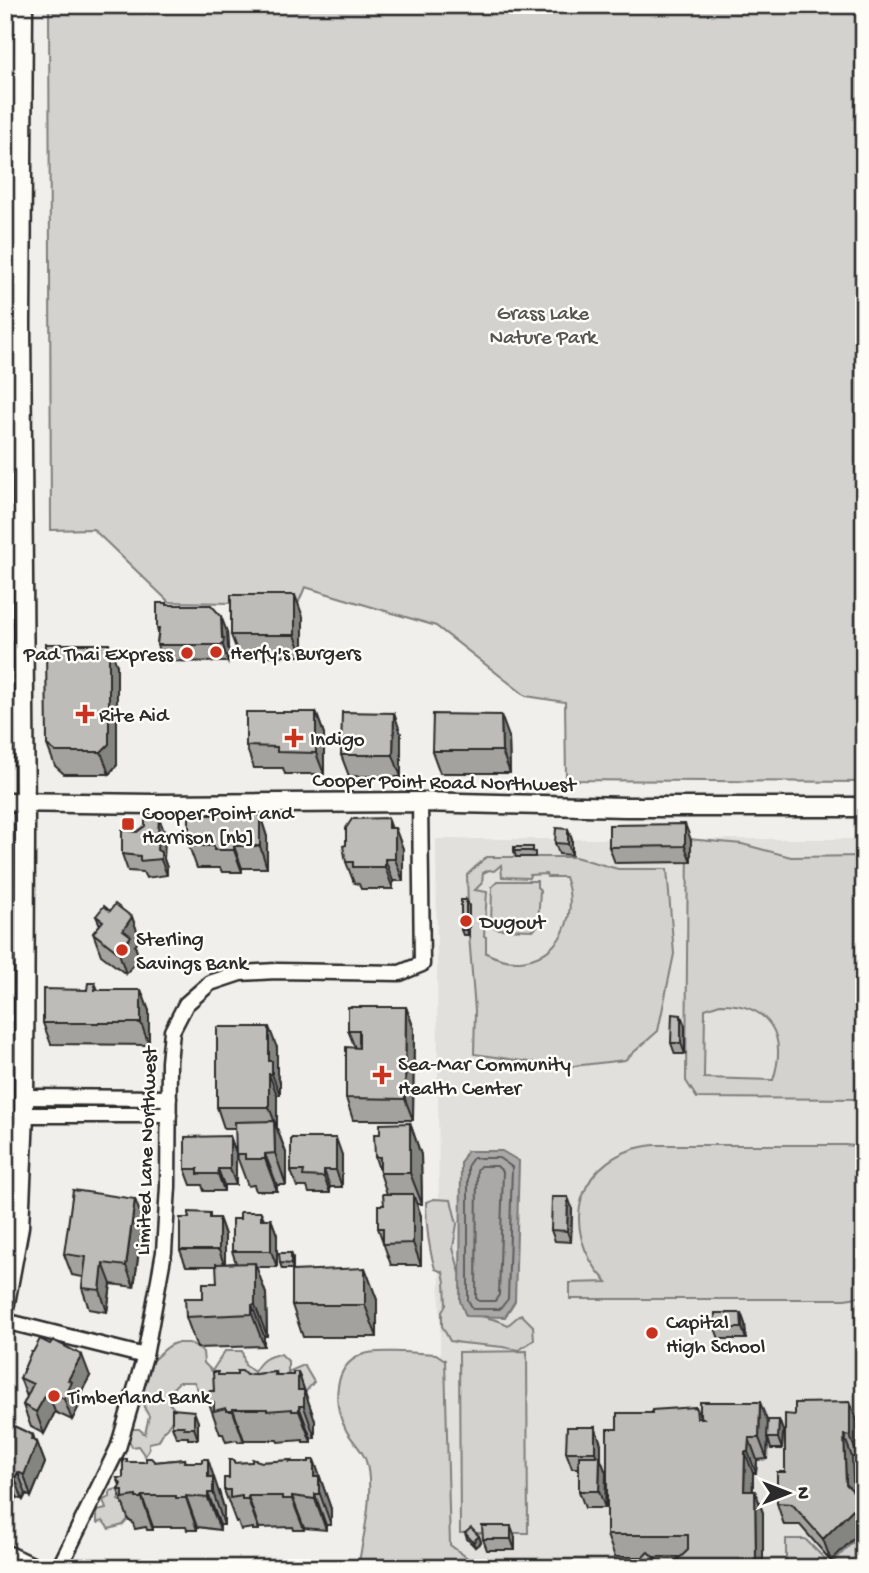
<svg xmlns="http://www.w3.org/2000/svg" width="869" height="1573" font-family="'Gochi Hand',sans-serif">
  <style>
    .built { fill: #e1e0dc }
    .green { fill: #d3d2cf; stroke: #7f7e7d; stroke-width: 2; fill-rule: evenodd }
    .water { fill: #aaa9a7; stroke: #777775; stroke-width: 2 }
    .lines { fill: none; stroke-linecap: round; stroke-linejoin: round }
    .shore { stroke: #5e5d5d; stroke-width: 2 }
    .minor-casing { stroke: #2b2b2b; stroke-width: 19 }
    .major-casing { stroke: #2b2b2b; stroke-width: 23 }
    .minor { stroke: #fdfcf7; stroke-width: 14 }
    .major { stroke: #fdfcf7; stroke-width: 18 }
    .wall { fill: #a3a29e; stroke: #2b2b2b; stroke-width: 2 }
    .shaded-wall { fill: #848481; stroke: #2b2b2b; stroke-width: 2 }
    .building { fill: #bdbcb8; stroke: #2b2b2b; stroke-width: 2 }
    .poi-dot { fill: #c8321e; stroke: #fdfcf7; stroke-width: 2.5 }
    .labels { text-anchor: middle; stroke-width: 5; stroke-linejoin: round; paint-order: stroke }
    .park-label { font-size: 21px; fill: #555554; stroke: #fdfcf7 }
    .poi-label { font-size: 21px; fill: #2b2b2b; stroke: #fdfcf7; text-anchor: start }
    .street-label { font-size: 21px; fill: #2b2b2b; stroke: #fdfcf7 }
  </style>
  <rect width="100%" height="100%" fill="#f0efeb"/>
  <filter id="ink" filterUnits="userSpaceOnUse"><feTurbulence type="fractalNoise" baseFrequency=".0143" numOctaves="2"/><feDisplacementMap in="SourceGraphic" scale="14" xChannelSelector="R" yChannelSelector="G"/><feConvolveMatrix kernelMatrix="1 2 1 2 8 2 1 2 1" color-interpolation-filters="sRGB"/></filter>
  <g filter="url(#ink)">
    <path class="built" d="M436,839H864V1568H442Z"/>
    <g class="green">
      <path d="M49,5H864V782L566,780L565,702L526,696L436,626L305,587L298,604L169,602L93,529L51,530Z"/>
      <path d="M688,839L742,844L791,857L864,856V1099L697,1098L686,1081ZM720,1004C769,1004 788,1034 773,1080L704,1078L705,1009Z"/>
      <path d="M486,857H575L618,869H667L674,954L658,1031L625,1060L565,1067L474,1054L475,1011L469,935L467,875ZM501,865L502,877L529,878L530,875L546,874L547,877H565C585,931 540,981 486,953V937L484,936L487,892L475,890L482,883L483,873L489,870L494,871Z"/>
      <path d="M498,881H537V887L540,890L538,925L534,930L498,929L491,926L492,887Z"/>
      <path d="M655,1145H845L864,1147V1296L845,1299H570V1283L607,1282C555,1229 578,1152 655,1145Z"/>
      <path d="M434,1199L451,1200L457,1224L453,1248L460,1273L471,1292L469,1308C485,1322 491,1315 508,1325L521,1314L533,1326L534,1340L519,1350C496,1344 473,1346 450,1341L442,1326V1312L446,1305L445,1282L443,1272L435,1269C428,1246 426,1225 426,1202Z"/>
      <path d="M175,1343H189L203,1352L204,1363L212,1371L225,1351H242L245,1365L254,1372C261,1360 267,1356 281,1354L288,1361V1375L290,1371L304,1365L314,1382L302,1396L216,1397L199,1392L194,1382H179L172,1389L169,1403L176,1411C172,1424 163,1429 159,1441L149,1443V1450L145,1456L138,1446L132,1447L127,1436L132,1429H139L145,1434L149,1416C138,1400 140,1384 145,1365C158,1359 162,1348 175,1343Z"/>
      <path d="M527,1351L528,1533H460L459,1352Z"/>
      <path d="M403,1352L436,1354L445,1360L450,1545L469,1559L502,1568H358C363,1537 375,1491 366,1461C363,1450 351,1440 346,1430C333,1406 332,1367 361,1355C372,1350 391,1352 403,1352Z"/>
      <path d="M117,1489L121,1495L118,1500L126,1503L132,1515L123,1525L109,1529L103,1521L97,1523V1511L106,1509L103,1500L110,1497V1491Z"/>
      <path d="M864,1531V1568H827Z"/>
      <path d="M786,1539H805L825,1559L816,1568H786Z"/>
    </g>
    <path class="water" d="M502,1151L519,1161L515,1301L505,1317L466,1316L460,1301L461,1162L467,1151Z"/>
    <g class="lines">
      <g class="shore">
        <path d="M473,1158H499L512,1167L508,1299L500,1309H473L468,1300V1165Z"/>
        <path d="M480,1166H497L503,1172L499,1295L495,1301H479L476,1298L477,1170Z"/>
      </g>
      <g class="minor-casing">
        <g id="minor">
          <path d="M24,1097L169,1098"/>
          <path d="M24,1115H169"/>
          <path d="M5,1321L145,1356"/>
          <path d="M5,1552L39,1568"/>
          <path d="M59,1568L118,1448L145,1356L164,1252L168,1187L169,1062L172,1031L186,1004L210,983L240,973L276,971L400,973L422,964L420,802"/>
        </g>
      </g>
      <g class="major-casing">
        <g id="major">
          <path d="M5,802L153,804L420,802L625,807H864"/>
          <path d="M5,1303L19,1227L24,1115L25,829L21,324L23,5"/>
        </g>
      </g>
      <use href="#minor" class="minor"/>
      <use href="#major" class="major"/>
    </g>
    <g class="wall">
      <path d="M168,605L227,632L228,648L230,654L228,662L162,661L157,645L158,633L157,628Z"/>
      <path d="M303,617V656H239L231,635Z"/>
      <path d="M117,666V765L109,774H64L55,766L47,745Z"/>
      <path d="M316,712L324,734V774H285L283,768H254L246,746Z"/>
      <path d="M401,734V777L349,776L341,755Z"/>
      <path d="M509,737L510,773H440L432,751Z"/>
      <path d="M233,812L234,815H260L267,837V868H242V872H222L220,868H197L189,846L214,815Z"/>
      <path d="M159,818L165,834L164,859L167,868V875L146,878L143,872L128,871L122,854L137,832Z"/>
      <path d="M388,818L391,828H395L403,849V881H393V889H361L359,884L354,883L346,862Z"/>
      <path d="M568,829L572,840V855L559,854L555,843Z"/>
      <path d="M691,840V862L615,863L609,847Z"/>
      <path d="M514,847L535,852V857H516L514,851Z"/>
      <path d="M466,900L469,906V935H463L461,930Z"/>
      <path d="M110,911L132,917L140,939L135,946L139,958L126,974L101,955L93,933L100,925L96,916Z"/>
      <path d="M95,983L98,990H141L149,1011V1045L51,1044L43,1023Z"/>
      <path d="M406,1007L414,1029L413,1120H353L346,1098L355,1048L348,1030Z"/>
      <path d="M685,1026V1054H675L671,1043Z"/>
      <path d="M277,1048V1074L280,1082V1095H277V1128L286,1153V1185H277V1191H256L254,1185L248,1186L236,1154V1185H224V1191H204L202,1185H191L185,1169L230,1136L236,1153V1128H224L217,1107Z"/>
      <path d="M410,1123L421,1155L422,1204H417L421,1216V1265H391L378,1228L387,1194L375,1157L380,1134Z"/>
      <path d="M342,1155V1187H330V1193H309L307,1187H297L291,1171Z"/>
      <path d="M572,1208L571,1242L555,1241L551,1230Z"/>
      <path d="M261,1212L264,1219H271L277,1235V1267H256L266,1294L267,1336H264V1346L197,1348L186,1317L217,1283V1266H186L180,1250L212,1218H219L225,1235V1264L236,1263L232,1251L240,1219Z"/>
      <path d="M143,1221L134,1287L111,1284L107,1312L89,1309L82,1288L83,1277L72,1275L64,1254Z"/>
      <path d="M291,1253L293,1258V1269H282L280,1263Z"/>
      <path d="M365,1268L377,1300V1337H303L292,1305Z"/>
      <path d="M741,1313L745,1324L746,1339H719L715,1328Z"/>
      <path d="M276,1372L277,1375H293L298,1372L315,1421V1438H311V1442H303V1440L278,1442L277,1440H244V1442H238L237,1440L226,1442L223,1434H220L209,1403L219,1375H246Z"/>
      <path d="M90,1376L78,1398L80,1404L72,1420L55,1412L44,1434L31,1427L23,1405L27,1397L20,1378Z"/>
      <path d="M850,1402L858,1424V1457H852L831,1561L800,1525H784L777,1503L785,1472L795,1415Z"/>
      <path d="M696,1407L701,1418L700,1416L768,1423L779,1420L783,1431L782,1449H771L768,1438L767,1459L757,1460L756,1473H753V1491H755L763,1513V1568H669L680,1557H615L607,1535L617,1429L652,1413Z"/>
      <path d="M5,1422L33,1435L35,1441L37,1442L45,1463L31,1497L26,1494L23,1500L17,1497L10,1511L5,1508Z"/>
      <path d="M198,1422V1439H188V1437H176L172,1426Z"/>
      <path d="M595,1427L601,1444V1460L606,1473L605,1508H585L579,1491V1468H572L566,1452Z"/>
      <path d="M185,1459L186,1462L219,1491L224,1508V1525H220V1530L197,1527V1530H187L186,1527H153V1530H147L146,1527L135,1529L132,1521H129L118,1490L120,1485L117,1478H123L128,1462H155Z"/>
      <path d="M291,1460L292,1462H309L314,1460L331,1509V1525H326V1530L304,1528V1530H294L293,1527L259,1528V1530H253V1528L241,1530L238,1522H236L224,1490L235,1463L262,1462Z"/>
      <path d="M465,1533L479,1536L481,1542L475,1547L467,1539Z"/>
      <path d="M515,1537V1550H487L483,1539Z"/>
    </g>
    <g class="shaded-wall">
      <path d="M295,595L303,617V656L295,635Z"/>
      <path d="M221,616L227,632L228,648L230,654L228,662L223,645Z"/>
      <path d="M109,644L117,666V765L109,774L101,752Z"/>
      <path d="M316,712L324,734V774L316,753Z"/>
      <path d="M394,713L401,734V777L393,755Z"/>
      <path d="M501,715L509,737L510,773L502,751Z"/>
      <path d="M260,815L267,837V868L260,846Z"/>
      <path d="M159,818L165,834L164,859L167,868V875L157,850Z"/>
      <path d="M388,818L395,837V828L403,849V881L395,859L388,828Z"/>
      <path d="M685,824L691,840V862L685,846Z"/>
      <path d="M568,829L572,840V855L568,844Z"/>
      <path d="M234,846L242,868V872L234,850Z"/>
      <path d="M385,859L393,881V889L385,867Z"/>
      <path d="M466,900L469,906V935L466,930Z"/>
      <path d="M132,917L140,939L135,946L139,958L126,974L119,953L123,930Z"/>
      <path d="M141,990L149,1011V1045L141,1023Z"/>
      <path d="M406,1007L414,1029L413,1120L405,1099Z"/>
      <path d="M681,1015L685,1026V1054L681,1043Z"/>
      <path d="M269,1027L277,1048V1074L280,1082V1095L272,1074L269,1061Z"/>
      <path d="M269,1074L277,1095V1128L269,1107Z"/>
      <path d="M274,1121L286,1153V1185L275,1153Z"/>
      <path d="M410,1123L421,1155L422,1204L410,1173Z"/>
      <path d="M230,1136L236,1153V1185L230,1169Z"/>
      <path d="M336,1138L342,1155V1187L336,1170Z"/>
      <path d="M265,1154L277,1185V1191L265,1159Z"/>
      <path d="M218,1169L224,1185V1191L218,1174Z"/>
      <path d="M324,1170L330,1187V1193L324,1177Z"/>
      <path d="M413,1194L421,1216V1265L413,1243Z"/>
      <path d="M568,1197L572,1208L571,1242L567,1231Z"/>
      <path d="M135,1199L143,1221L134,1287L126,1266Z"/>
      <path d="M219,1218L225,1235V1267L219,1250Z"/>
      <path d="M271,1219L277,1235V1267L271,1251Z"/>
      <path d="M291,1253L293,1258V1269L291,1264Z"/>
      <path d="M103,1263L111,1284L107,1312L100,1290Z"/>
      <path d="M255,1263L266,1294L267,1336L255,1305Z"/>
      <path d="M365,1268L377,1300V1337L365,1305Z"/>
      <path d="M252,1305L264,1336V1346L252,1314Z"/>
      <path d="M741,1313L745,1324L746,1339L742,1328Z"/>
      <path d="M82,1355L90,1376L78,1398L80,1404L72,1420L64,1399L68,1380Z"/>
      <path d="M298,1372L315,1421V1438L298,1390Z"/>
      <path d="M48,1391L55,1412L44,1434L36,1412Z"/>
      <path d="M760,1402L768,1423L767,1459L759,1438Z"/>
      <path d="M850,1402L858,1424V1457L850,1436Z"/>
      <path d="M299,1406L311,1438V1442L299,1411Z"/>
      <path d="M233,1409L244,1440V1442L233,1411Z"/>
      <path d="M194,1411L198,1422V1439L194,1428Z"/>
      <path d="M779,1420L783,1431L782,1449L778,1438Z"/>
      <path d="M595,1427L601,1444V1460L606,1473L605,1508L599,1491L600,1465L595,1452Z"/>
      <path d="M33,1435L36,1444L37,1442L45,1463L31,1497L24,1475L31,1439Z"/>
      <path d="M844,1435L852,1457L854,1506L846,1484Z"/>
      <path d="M749,1438L757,1460L756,1473L748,1452Z"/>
      <path d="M745,1452L753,1473L752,1512L744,1491Z"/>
      <path d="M208,1459L224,1508V1525L208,1477Z"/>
      <path d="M314,1460L331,1509V1525L314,1477Z"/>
      <path d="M18,1472L26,1494L23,1500L15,1478Z"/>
      <path d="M9,1475L17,1497L10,1511L5,1497V1483Z"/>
      <path d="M755,1491L763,1513V1568H758L756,1561Z"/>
      <path d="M208,1493L220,1525V1530L208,1498Z"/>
      <path d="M315,1494L326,1525V1530L315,1499Z"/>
      <path d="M142,1496L153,1527V1530L142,1498Z"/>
      <path d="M186,1496L197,1527V1530L186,1498Z"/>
      <path d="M248,1496L259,1528V1530L248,1499Z"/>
      <path d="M292,1496L304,1528V1530L292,1499Z"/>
      <path d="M862,1500L864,1505V1528L831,1561L823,1539Z"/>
      <path d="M511,1526L515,1537V1550L511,1539Z"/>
      <path d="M479,1536L481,1542L475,1547L473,1542Z"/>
    </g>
    <g class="building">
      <rect x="231" y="595" width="64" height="40"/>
      <path d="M157,603H167V605H211L221,616L222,638H224L223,645H157L159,628H157Z"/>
      <path d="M46,644H109V744L101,752H56L47,745Z"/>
      <path d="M246,712H316V753L277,752V747L246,746Z"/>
      <path d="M342,712L394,713L393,755H341Z"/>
      <path d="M433,714L501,715L502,751H432Z"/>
      <path d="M214,812H233V815H260V846H234V850H214V846H189V815H214Z"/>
      <path d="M145,818H159L157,850L161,852V859L140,861V856L122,854V830L137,832L145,826Z"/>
      <path d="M388,818V828H395V859H385V867H353V862H346L343,846L346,845V828L352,819Z"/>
      <path d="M685,824V846L609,847V825Z"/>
      <path d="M556,828L568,829V844L555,843Z"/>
      <rect x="514" y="847" width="19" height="4"/>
      <rect x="461" y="900" width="5" height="30"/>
      <path d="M115,904L132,917L123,930L131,936L119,953L93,933L103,921L96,916L104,906L110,911Z"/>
      <path d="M88,983H95V990H141V1023H43V989L87,990Z"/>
      <path d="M348,1007H406L405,1099L346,1098V1047L359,1048V1030H348Z"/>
      <path d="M672,1014L681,1015V1043H671Z"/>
      <path d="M217,1027H269V1061H272V1074H269V1107H217Z"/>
      <path d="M274,1121L275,1153L265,1154V1159H245V1154H236L235,1122Z"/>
      <path d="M410,1123V1173H380V1157H375L374,1134H380V1124Z"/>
      <path d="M230,1136V1169H218V1174H198V1169H185V1137Z"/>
      <path d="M291,1138H336V1170H324V1177L303,1176L304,1171H291Z"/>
      <path d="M73,1190L135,1199L126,1266L103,1263L100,1290L82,1288L86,1257L64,1254Z"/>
      <path d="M383,1194H413V1243L383,1244V1228H378V1205H384Z"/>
      <path d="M552,1197H568L567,1231L551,1230Z"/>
      <path d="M189,1212L210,1213V1218H219V1250H180V1218H189Z"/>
      <path d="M240,1212H261V1219H271V1251H232V1219H240Z"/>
      <path d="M279,1253H291V1264L280,1263Z"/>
      <path d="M255,1263V1305H252V1314L186,1317L185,1298H203V1283H217L216,1264Z"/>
      <path d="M365,1268V1305H292V1271Z"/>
      <path d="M715,1313H741L742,1328H715Z"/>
      <path d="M40,1339L50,1344L53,1340L82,1355L68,1380L72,1382L64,1399L48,1391L36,1412L23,1405L33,1384L20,1378L31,1352H33Z"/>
      <path d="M237,1371H242L246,1375L276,1372L275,1375H293V1372H298V1390H304V1406H299V1411H292V1409L267,1411V1409H233V1411H226V1408L214,1411V1403H209V1391H214L213,1372H218V1375H237Z"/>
      <path d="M700,1402H760L759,1438H749L748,1452H745L744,1491H755L756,1561L763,1568H669L688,1550V1535H607V1429H617V1413H652V1410L696,1407L697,1418H703L700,1416Z"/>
      <path d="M850,1402V1436L844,1435L846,1484L862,1500L823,1539L792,1504L777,1503V1472H785V1414L795,1415V1403Z"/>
      <path d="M172,1409L194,1411V1428H184V1426H172Z"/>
      <path d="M768,1420H779L778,1438H767Z"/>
      <path d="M5,1422L33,1435L31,1439L37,1442L24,1475L18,1472L15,1478L9,1475L5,1483Z"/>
      <path d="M567,1427H595V1452H566Z"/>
      <path d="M579,1456H600L599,1491H579Z"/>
      <path d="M146,1458H151L155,1462L185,1459L184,1462H202V1459H208V1477H213V1493H208V1498L186,1496V1498H176V1496H142V1498H136V1496L123,1498V1490H118L121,1484L117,1478H123V1459H127V1462H146Z"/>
      <path d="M252,1459L262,1462L291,1460L290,1462H309V1460H314V1477H319V1494H315V1499L292,1496V1499H282V1496H248V1499H242V1496L230,1498V1490H224V1478H229V1460H234V1463L252,1462Z"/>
      <path d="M482,1526H511V1539H483Z"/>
      <path d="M471,1528L479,1536L473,1542L465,1533Z"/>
      <path d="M648,1552L665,1568H632Z"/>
      <path d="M580,1563L584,1568H576Z"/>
      <rect x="384" y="1565" width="26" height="3"/>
    </g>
  </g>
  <g class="poi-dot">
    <circle cx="216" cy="652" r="7"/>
    <circle cx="187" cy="653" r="7"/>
    <path d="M81.5 703.5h7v7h7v7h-7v7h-7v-7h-7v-7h7z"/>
    <path d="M290.5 727.5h7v7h7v7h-7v7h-7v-7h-7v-7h7z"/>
    <rect x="121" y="817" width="14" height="14" rx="3.5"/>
    <circle cx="466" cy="921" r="7"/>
    <circle cx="122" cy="950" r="7"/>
    <path d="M378.5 1064.5h7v7h7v7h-7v7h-7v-7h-7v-7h7z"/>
    <circle cx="652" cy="1333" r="7"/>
    <circle cx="54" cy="1396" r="7"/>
  </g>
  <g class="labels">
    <g class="park-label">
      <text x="543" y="319">Grass Lake<tspan x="543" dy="24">Nature Park</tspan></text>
    </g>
    <g class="poi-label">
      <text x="230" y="659">Herfy's Burgers</text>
      <text x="173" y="660" text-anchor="end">Pad Thai Express</text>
      <text x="99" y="721">Rite Aid</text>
      <text x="310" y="745">Indigo</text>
      <text x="142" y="819">Cooper Point and<tspan x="142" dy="24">Harrison [nb]</tspan></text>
      <text x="480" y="928">Dugout</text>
      <text x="136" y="945">Sterling<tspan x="136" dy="24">Savings Bank</tspan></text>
      <text x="398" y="1070">Sea-Mar Community<tspan x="398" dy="24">Health Center</tspan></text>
      <text x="666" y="1328">Capital<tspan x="666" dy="24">High School</tspan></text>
      <text x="68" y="1403">Timberland Bank</text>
    </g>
    <g class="street-label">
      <text transform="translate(444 781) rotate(1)" y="7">Cooper Point Road Northwest</text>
      <text transform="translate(145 1151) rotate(-88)" y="7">Limited Lane Northwest</text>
    </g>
  </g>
  <rect width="869" height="1573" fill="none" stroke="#fdfcf7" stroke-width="28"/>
  <rect x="14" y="14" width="841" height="1545" fill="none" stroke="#2b2b2b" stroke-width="2.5" filter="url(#ink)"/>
  <g transform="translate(788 1493) rotate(90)" stroke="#fdfcf7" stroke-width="5" paint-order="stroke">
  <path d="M0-5L12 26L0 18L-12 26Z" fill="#2b2b2b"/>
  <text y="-10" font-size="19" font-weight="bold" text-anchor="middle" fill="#2b2b2b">N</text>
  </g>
</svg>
